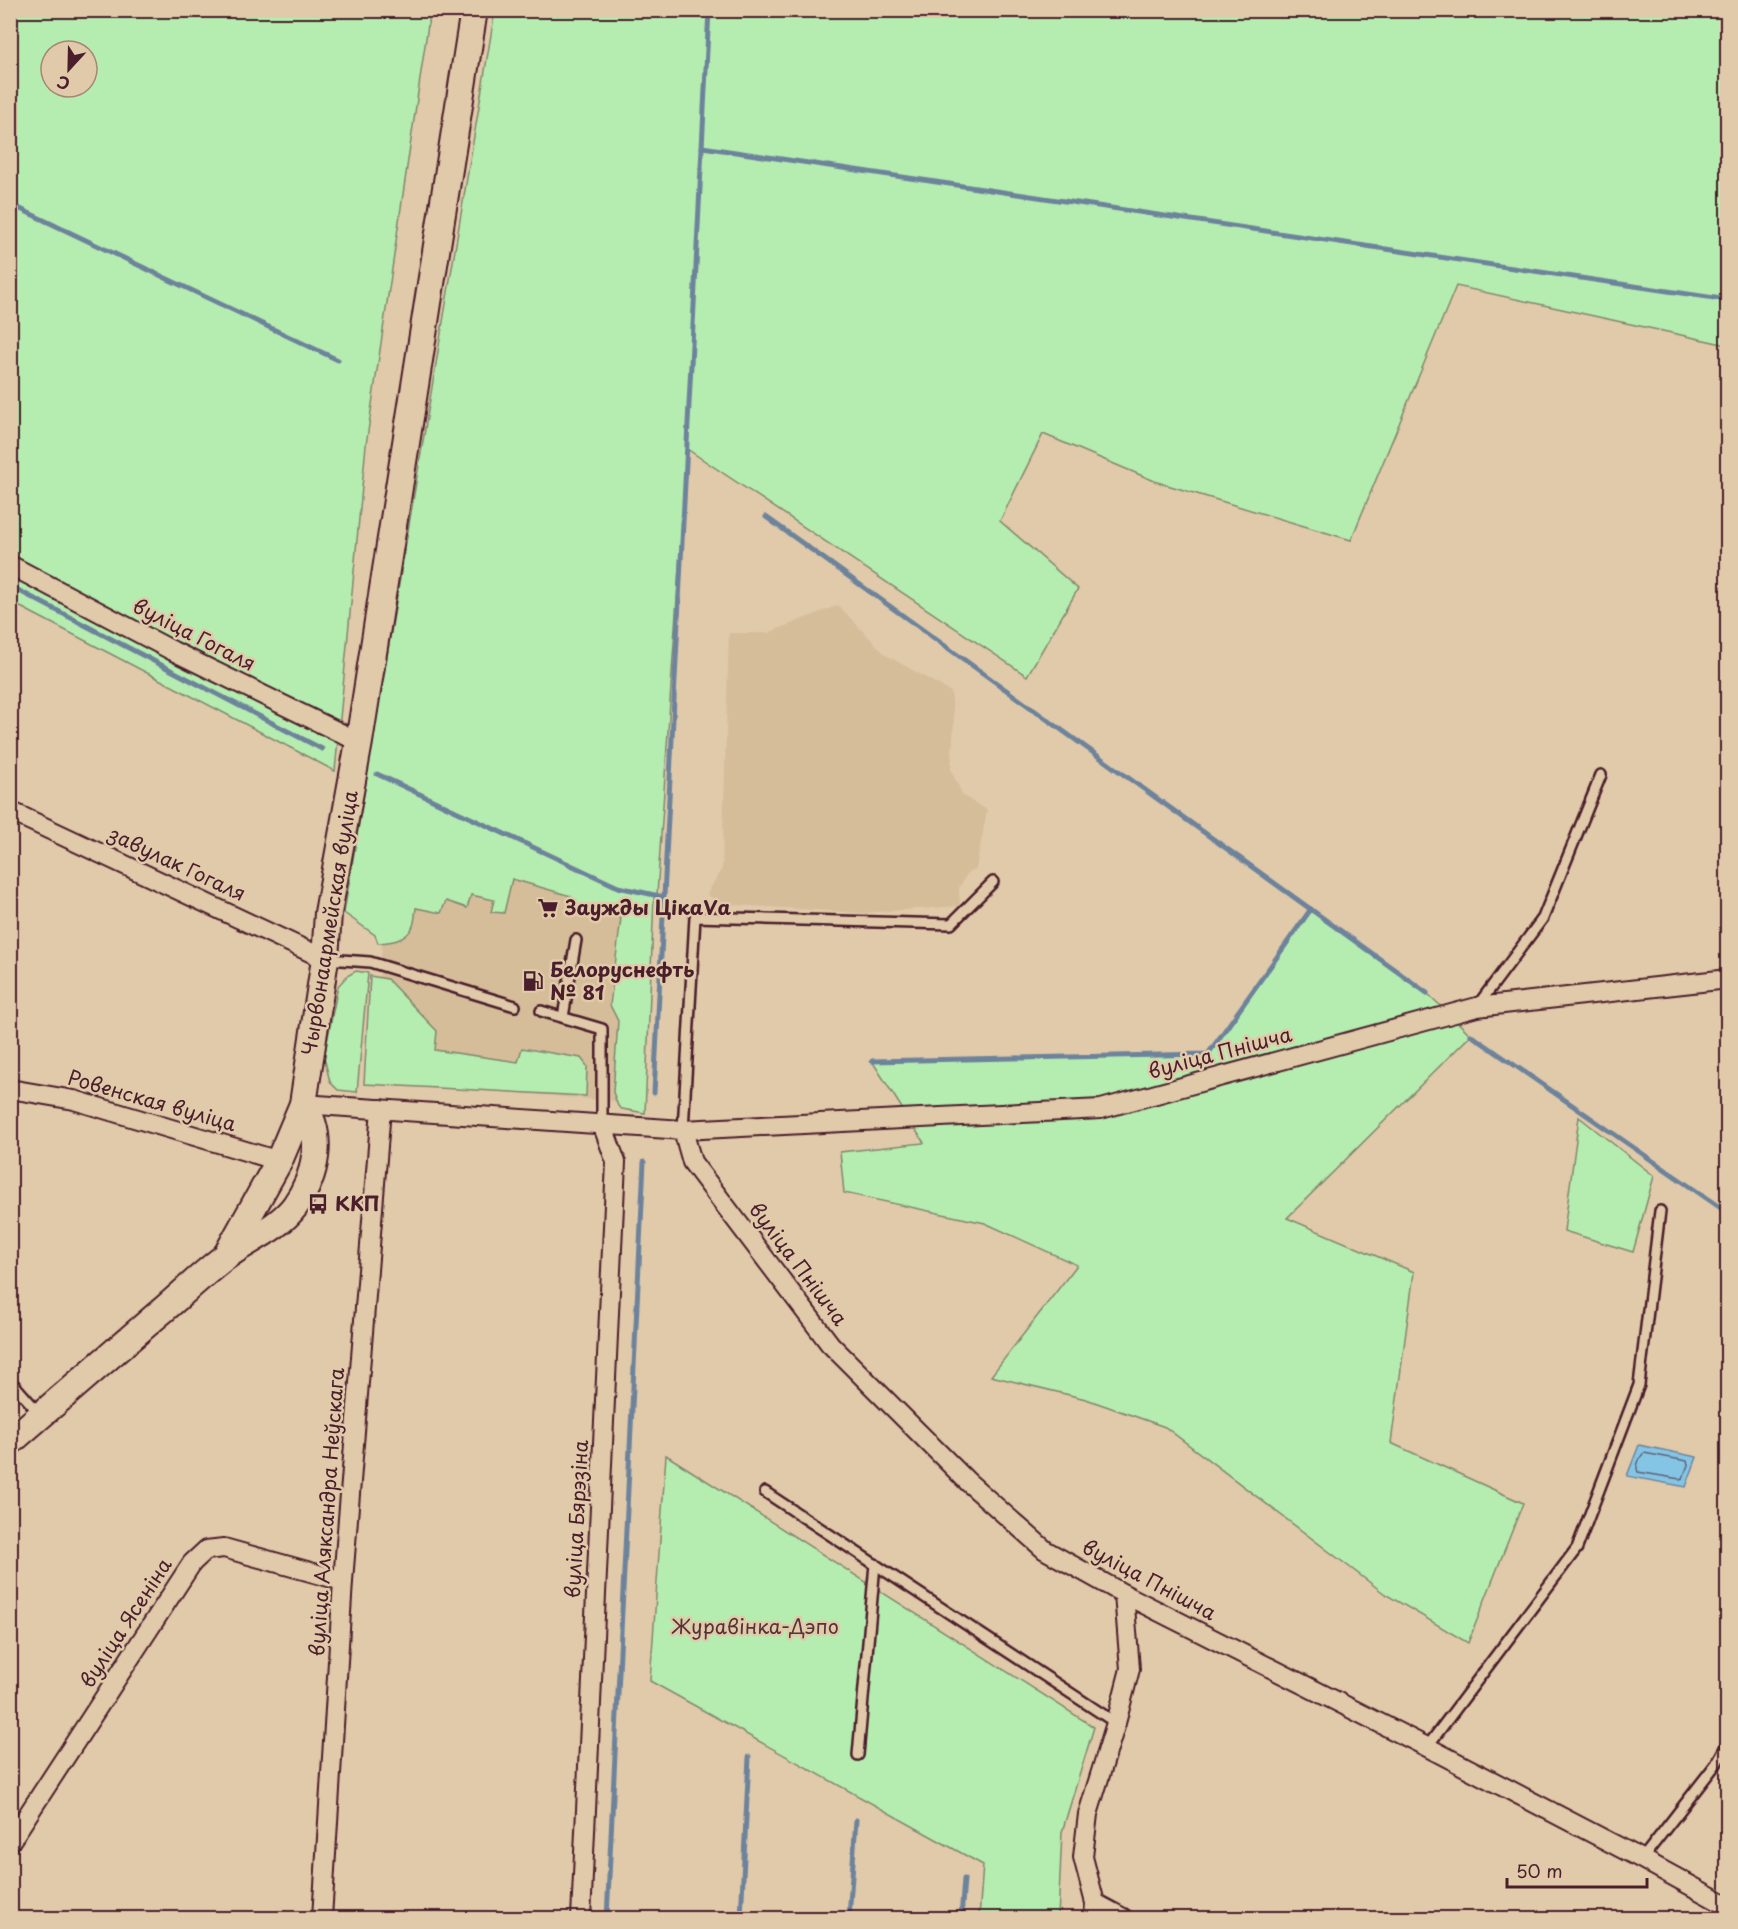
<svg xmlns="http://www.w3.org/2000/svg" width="1738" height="1929" font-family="'Playpen Sans',sans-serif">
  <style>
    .built { fill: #d5bd9a }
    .green { fill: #b5edb0; stroke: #80866e; stroke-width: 1.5; fill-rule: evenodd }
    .water { fill: #84c5e5; stroke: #6d839b; stroke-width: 1.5 }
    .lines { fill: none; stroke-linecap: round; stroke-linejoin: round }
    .shore { stroke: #616175; stroke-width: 1.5 }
    .stream { stroke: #6d839b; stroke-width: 5 }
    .service-casing { stroke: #4a1f2b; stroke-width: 14 }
    .minor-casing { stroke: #4a1f2b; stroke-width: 22 }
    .secondary-casing { stroke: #4a1f2b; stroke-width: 30 }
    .service { stroke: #e1caaa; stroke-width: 9 }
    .minor { stroke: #e1caaa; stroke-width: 18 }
    .secondary { stroke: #e1caaa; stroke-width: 26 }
    .labels { text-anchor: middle; stroke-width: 5; stroke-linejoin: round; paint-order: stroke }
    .street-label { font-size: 20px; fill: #4a1f2b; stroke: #e1caaa }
    .poi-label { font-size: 20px; font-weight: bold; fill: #4a1f2b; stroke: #e1caaa; text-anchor: start }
    .park-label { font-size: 20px; fill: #553438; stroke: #e1caaa }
  </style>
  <rect width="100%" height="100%" fill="#e1caaa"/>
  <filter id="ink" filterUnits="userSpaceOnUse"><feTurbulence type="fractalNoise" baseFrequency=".0167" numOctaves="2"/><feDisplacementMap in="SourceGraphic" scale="12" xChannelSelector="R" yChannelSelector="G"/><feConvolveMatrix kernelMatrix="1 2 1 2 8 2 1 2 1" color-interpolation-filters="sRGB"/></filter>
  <g filter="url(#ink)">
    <g class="built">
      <path d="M838,605L886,655L951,692L954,722L951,770L963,796L987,810L976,869L968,872L959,888L960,906L861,913L719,904L707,894L722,868L729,633H768Z"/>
      <path d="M390,845L635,914L623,1102L371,1081Z"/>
    </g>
    <g class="green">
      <path d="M10,11H430L366,445L335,771L11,602ZM51,51H87V87H51Z"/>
      <path d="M495,11H1727V345L1456,286L1351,540L1157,482L1043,434L1000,521L1078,589L1027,676L687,449L657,895L654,898L645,1113L622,1109L618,1106L613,1092L618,1021L610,1005L621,918L572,903L571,896L512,879L504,913L491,912L494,900L471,895L467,908L446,901L441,913L416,908C415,914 415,923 412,928C405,941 391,942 378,943L375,935L344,913Z"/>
      <path d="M1311,909L1427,993L1471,1035L1287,1218L1414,1272L1391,1443L1523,1503L1468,1643L1385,1594L1165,1427L1086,1399L991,1376L1077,1265L985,1223L844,1193L840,1152L924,1143L872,1061L1208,1054Z"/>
      <path d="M356,971L368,973L357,1092L338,1090L330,1082L324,1057L338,986L347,976Z"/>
      <path d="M370,976L387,979L437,1031L435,1050L518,1062L522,1048L581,1058L587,1066L586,1096L364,1084Z"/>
      <path d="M1579,1117L1654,1176L1633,1252L1564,1231Z"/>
      <path d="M666,1455L1094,1727L1062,1832L1058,1918H979L983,1865L650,1681Z"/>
    </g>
    <path class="water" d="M1639,1445L1697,1457L1686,1487L1627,1476Z"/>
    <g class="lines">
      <path class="shore" d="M1644,1453L1687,1461L1688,1465L1683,1478L1680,1479L1638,1472C1635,1467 1640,1456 1644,1453Z"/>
      <g class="stream">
        <path d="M702,147L1728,300"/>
        <path d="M10,204L338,360"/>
        <path d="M766,517L1427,993"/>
        <path d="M10,586L322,749"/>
        <path d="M377,774L618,887L664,897"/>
        <path d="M1471,1035L1728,1213"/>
        <path d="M872,1061L1208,1054L1311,909"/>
        <path d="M654,1093L709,10"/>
        <path d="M607,1918L644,1162"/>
        <path d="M741,1918L749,1757"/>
        <path d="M849,1918L856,1820"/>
        <path d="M961,1918L964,1879"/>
      </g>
      <g class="service-casing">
        <g id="service">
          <path d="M327,959L370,962L515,1006"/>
          <path d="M1478,1005L1543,918L1601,775"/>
          <path d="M541,1011L602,1029V1124"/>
          <path d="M563,1017L576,940"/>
          <path d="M683,1130L695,917L951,924L993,882"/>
          <path d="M10,1380L39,1413"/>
          <path d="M765,1492L1116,1723"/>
          <path d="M1427,1747L1577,1548L1639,1385L1660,1211"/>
          <path d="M858,1755L875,1564"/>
          <path d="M1642,1859L1716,1764L1728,1743"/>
        </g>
      </g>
      <g class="minor-casing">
        <g id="minor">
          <path d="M10,565L173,651L359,742"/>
          <path d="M10,811L325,959"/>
          <path d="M10,1089L74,1100L279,1161"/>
          <path d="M303,1104L683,1130L692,1162L830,1344L968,1482L1045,1550L1124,1594L1427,1747L1642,1859L1728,1906"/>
          <path d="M683,1130L1101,1109L1477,1007L1728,979"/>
          <path d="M10,1842L192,1563L206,1550L224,1548L343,1581"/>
          <path d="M1095,1903L1123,1918"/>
          <path d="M322,1918L343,1581L381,1109"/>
          <path d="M581,1918L616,1162L602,1124"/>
          <path d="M1094,1918L1095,1903L1083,1857L1088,1814L1116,1723L1130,1669L1124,1594"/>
        </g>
      </g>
      <g class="secondary-casing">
        <g id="secondary">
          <path d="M226,1256L279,1161L303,1104L325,959L328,913L359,742L474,10"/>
          <path d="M10,1442C59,1400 107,1358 156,1316C179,1297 201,1275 225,1257C247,1240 278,1229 295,1206C316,1176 325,1136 303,1104"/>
        </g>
      </g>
      <use href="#service" class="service"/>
      <use href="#minor" class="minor"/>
      <use href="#secondary" class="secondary"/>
    </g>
  </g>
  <defs>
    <g id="supermarket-bare" transform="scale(1.62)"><path d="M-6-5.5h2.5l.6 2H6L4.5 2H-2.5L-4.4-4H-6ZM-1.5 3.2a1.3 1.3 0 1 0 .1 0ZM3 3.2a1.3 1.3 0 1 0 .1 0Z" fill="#4a1f2b" stroke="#e1caaa" stroke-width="2.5" paint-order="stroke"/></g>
    <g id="fuel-bare" transform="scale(1.62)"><path d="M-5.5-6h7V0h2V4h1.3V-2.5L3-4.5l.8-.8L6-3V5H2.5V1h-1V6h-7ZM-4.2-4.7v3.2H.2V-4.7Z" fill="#4a1f2b" stroke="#e1caaa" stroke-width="2.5" paint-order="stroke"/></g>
    <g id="bus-bare" transform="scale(1.62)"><path d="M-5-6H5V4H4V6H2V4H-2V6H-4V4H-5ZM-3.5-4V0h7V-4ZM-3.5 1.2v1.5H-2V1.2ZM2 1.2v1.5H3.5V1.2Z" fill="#4a1f2b" stroke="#e1caaa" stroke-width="2.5" paint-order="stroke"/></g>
  </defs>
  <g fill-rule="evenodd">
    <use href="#supermarket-bare" x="548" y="908"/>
    <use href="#fuel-bare" x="533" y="981"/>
    <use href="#bus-bare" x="318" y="1204"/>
  </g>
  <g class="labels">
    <g class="street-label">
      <text transform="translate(194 635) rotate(27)" y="7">вуліца Гогаля</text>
      <text transform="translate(177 864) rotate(25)" y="7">завулак Гогаля</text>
      <text transform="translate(330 923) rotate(-81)" y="7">Чырвонаармейская вуліца</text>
      <text transform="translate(1220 1053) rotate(-15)" y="7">вуліца Пнішча</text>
      <text transform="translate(152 1101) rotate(16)" y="7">Ровенская вуліца</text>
      <text transform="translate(798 1264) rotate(53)" y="7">вуліца Пнішча</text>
      <text transform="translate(327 1512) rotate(-86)" y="7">вуліца Аляксандра Неўскага</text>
      <text transform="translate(577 1519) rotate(-87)" y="7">вуліца Бярэзіна</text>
      <text transform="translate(1149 1580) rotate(28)" y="7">вуліца Пнішча</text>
      <text transform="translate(126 1623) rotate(-57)" y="7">вуліца Ясеніна</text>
    </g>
    <g class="poi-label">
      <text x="565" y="915">Заужды ЦікаVа</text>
      <text x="550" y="977">Белоруснефть<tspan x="550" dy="23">№ 81</tspan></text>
      <text x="335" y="1211">ККП</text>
    </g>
    <g class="park-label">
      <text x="755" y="1634">Журавінка-Дэпо</text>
    </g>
  </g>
  <rect width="1738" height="1929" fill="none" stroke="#e1caaa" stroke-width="36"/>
  <rect x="18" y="18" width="1702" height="1893" fill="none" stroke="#4a1f2b" stroke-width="2" filter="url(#ink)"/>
  <g transform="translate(69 69) rotate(202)"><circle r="28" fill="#e1caaa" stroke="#a58677" stroke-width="1.5"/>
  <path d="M0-4.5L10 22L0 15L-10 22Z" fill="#4a1f2b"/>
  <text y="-9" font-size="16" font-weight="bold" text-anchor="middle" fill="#4a1f2b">С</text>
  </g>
  <path d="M1507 1878v9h140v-9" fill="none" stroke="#4a1f2b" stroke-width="3"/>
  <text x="1516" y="1878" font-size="18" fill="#4a1f2b" stroke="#e1caaa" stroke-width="4.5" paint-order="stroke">50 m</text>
</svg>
